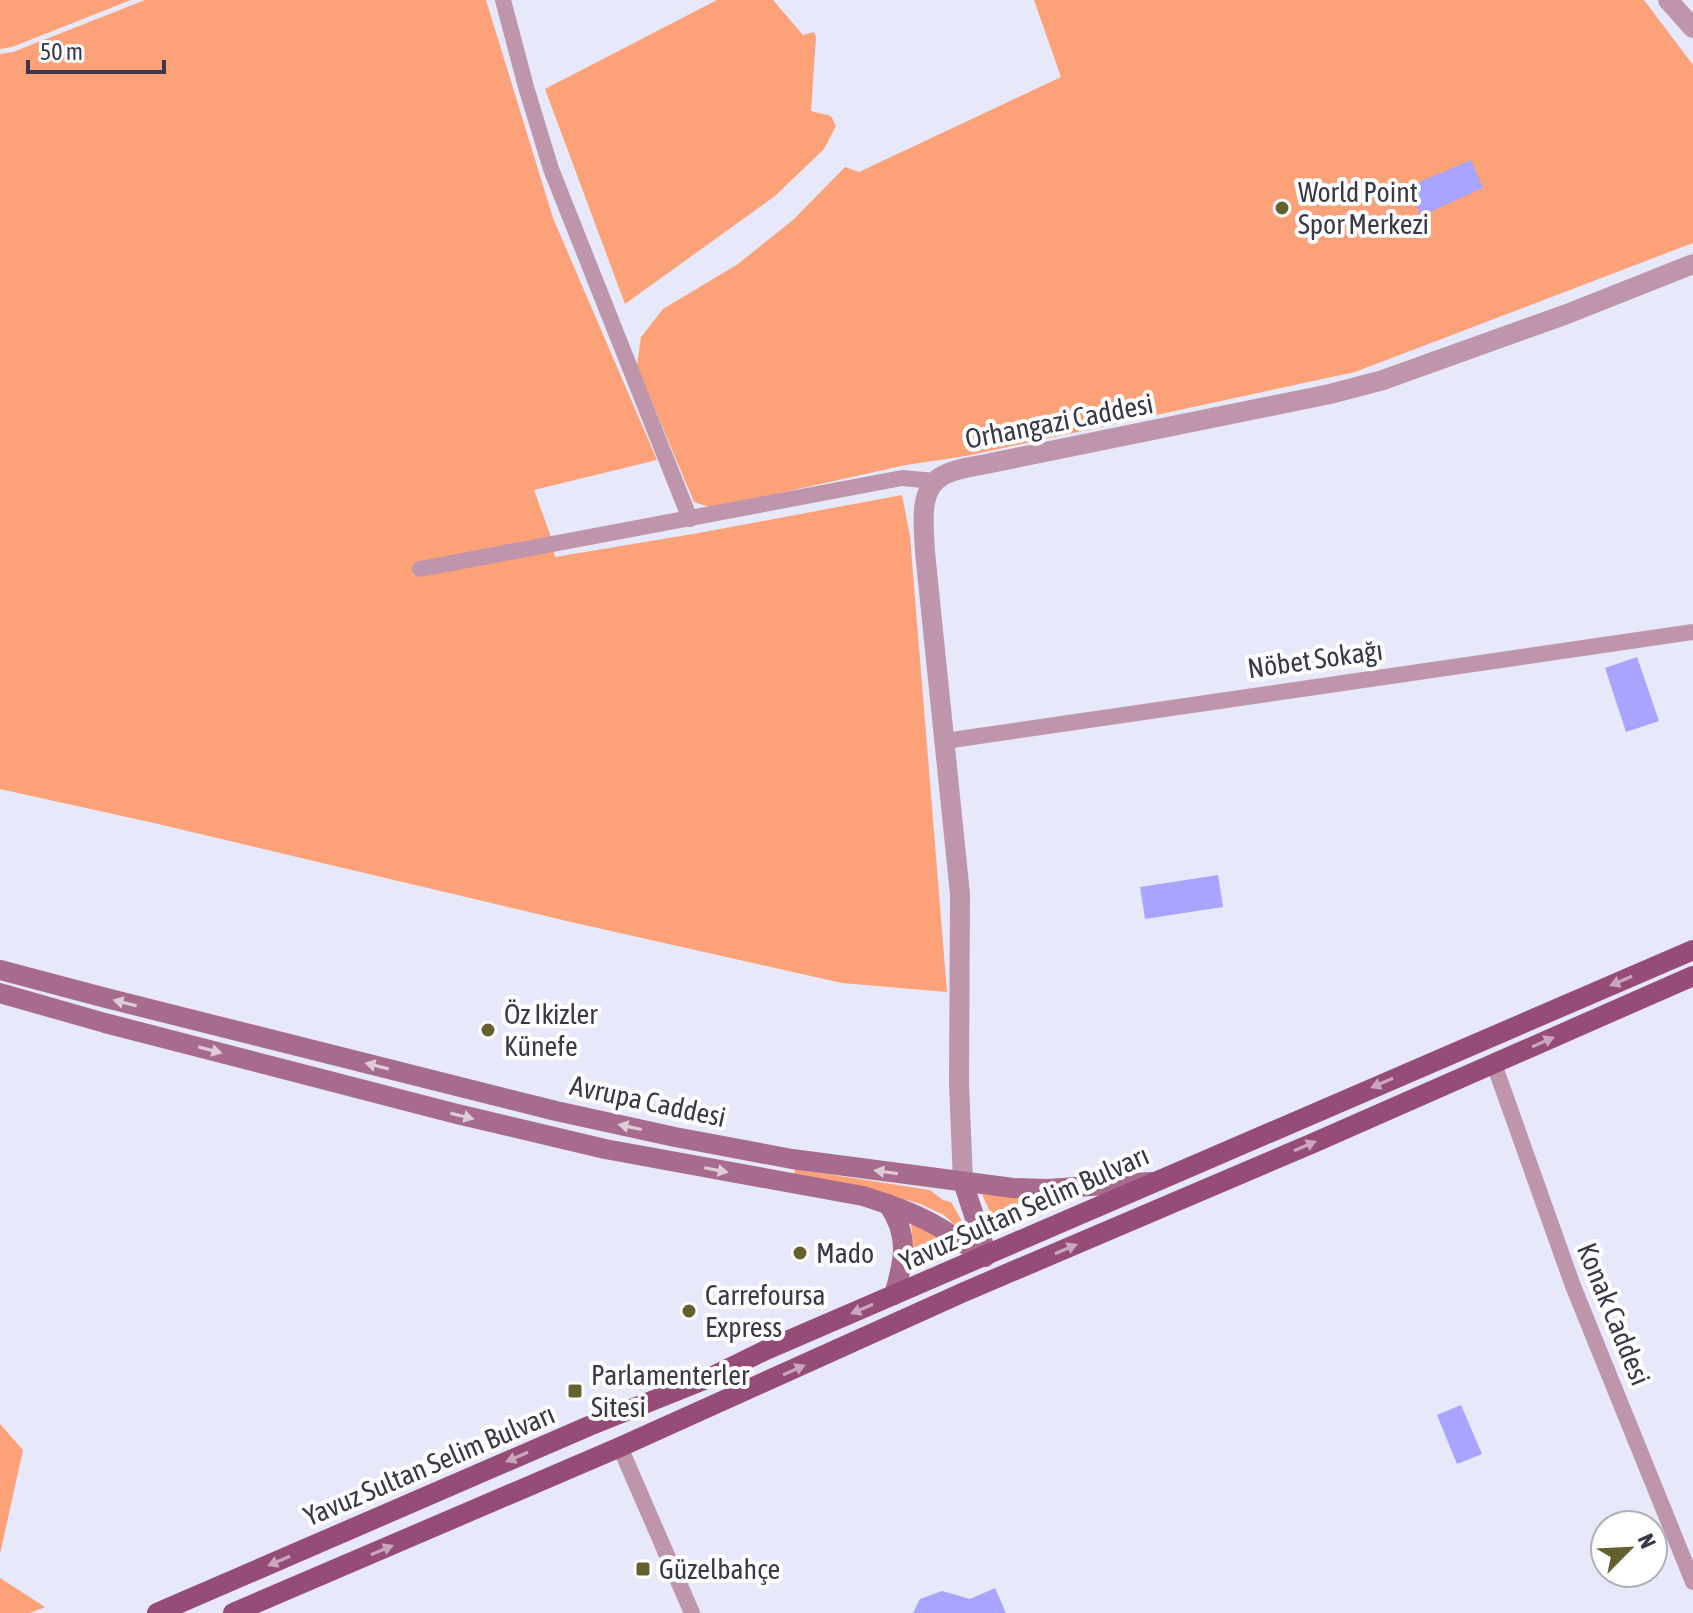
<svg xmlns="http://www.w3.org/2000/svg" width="1693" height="1613" font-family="'Asap Condensed',sans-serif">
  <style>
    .green { fill: #fca178 }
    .water { fill: #a8a4ff }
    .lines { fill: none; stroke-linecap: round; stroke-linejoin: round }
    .minor { stroke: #bf95ac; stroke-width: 16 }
    .tertiary { stroke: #bf95ac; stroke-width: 20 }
    .secondary { stroke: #a76c8d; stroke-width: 20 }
    .primary { stroke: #954d78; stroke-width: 20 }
    .oneway { fill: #caa6bc }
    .oneway2 { fill: #e0ccd7 }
    .poi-dot { fill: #65612e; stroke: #fff; stroke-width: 3 }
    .labels { text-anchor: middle; stroke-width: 8; stroke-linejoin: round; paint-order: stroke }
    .poi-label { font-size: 28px; fill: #39394a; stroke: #fff; text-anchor: start }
    .street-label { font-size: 28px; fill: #39394a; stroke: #fff }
  </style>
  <rect width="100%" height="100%" fill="#e7e8f9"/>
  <g class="green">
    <path d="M0,0H131L12,47L0,49Z"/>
    <path d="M145,0H486L553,218L657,460L534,490L550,534L555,557L699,533L902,495L910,536L947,992L842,983L571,922L154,823L0,789V54L13,52Z"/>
    <path d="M717,0H773L803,35L814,32L816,37L811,111L831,116L836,126L824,149L775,196L625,304L545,89Z"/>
    <path d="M1034,0H1644L1693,65V243L1355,372L966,456L906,465L712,508L694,502L637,366L641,337L663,309L738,264L793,220L845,167L859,172L1061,77Z"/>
    <path d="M795,1169L930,1190L943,1200L951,1202L967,1230H960L944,1215L918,1203L872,1191L794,1176Z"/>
    <path d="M982,1194L1035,1200L993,1219Z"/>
    <path d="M911,1224L918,1225L943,1241L914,1254Z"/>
    <path d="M0,1424L23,1450L0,1554Z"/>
    <path d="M0,1578L45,1607L30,1613H0Z"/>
  </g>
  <g class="water">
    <path d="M1471,160L1483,188L1421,216L1408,187Z"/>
    <path d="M1637,657L1659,721L1626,732L1605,668Z"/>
    <path d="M1218,875L1223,907L1145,919L1140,887Z"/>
    <path d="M1461,1405L1482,1454L1457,1464L1437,1415Z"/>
    <path d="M995,1588L1006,1613H913L920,1599L942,1591L970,1599Z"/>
  </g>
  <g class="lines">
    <g class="minor">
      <path d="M503,0L526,87L551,169L690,519"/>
      <path d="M420,569L902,478L935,481"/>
      <path d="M945,741L1693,632"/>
      <path d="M1494,1064L1573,1286L1693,1582"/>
      <path d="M620,1447L692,1613"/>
    </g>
    <g class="tertiary">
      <path d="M1668,0L1693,28"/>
      <path d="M963,1182L959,1083L960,894L925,552C924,527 917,488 944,475C955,469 969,467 981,465L1330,394L1383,380L1567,314L1693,264"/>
    </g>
    <g class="secondary">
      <path d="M0,970L106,998L556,1111L675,1137L792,1159L1013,1188L1047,1189L1151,1182"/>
      <path d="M0,993L105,1023L457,1114L605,1149L863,1196C888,1204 912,1212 935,1225C952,1234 968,1247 985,1257"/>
      <path d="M963,1182L983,1243L985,1257"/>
      <path d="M888,1204C910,1236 904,1261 894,1295"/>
    </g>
    <g class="primary">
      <path d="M157,1613L589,1426L709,1378L766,1350L1693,950"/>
      <path d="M233,1613L620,1447L964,1292L1311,1144L1693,976"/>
    </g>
  </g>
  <defs><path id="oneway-solid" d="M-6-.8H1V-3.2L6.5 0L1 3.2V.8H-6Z" transform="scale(2)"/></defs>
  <g class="oneway">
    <use href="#oneway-solid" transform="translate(1621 981) rotate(157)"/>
    <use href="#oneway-solid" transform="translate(1543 1042) rotate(-24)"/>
    <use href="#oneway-solid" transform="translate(1382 1083) rotate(157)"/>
    <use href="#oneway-solid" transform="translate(1305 1146) rotate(-23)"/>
    <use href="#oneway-solid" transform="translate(1066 1249) rotate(-23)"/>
    <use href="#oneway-solid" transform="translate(862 1309) rotate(157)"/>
    <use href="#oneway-solid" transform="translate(794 1370) rotate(-24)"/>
    <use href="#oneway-solid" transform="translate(517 1457) rotate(157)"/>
    <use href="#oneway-solid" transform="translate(382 1550) rotate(-23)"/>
    <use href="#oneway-solid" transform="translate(279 1561) rotate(157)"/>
  </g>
  <g class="oneway2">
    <use href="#oneway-solid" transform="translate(125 1003) rotate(-166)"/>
    <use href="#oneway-solid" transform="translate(210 1050) rotate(15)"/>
    <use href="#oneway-solid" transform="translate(377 1066) rotate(-166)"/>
    <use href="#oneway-solid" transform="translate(462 1116) rotate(14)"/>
    <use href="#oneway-solid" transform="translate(630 1127) rotate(-168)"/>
    <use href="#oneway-solid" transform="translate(716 1170) rotate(11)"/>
    <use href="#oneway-solid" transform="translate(886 1172) rotate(-172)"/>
  </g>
  <g class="poi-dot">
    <circle cx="1282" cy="208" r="8"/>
    <circle cx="488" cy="1030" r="8"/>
    <circle cx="800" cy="1253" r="8"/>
    <circle cx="689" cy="1311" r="8"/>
    <rect x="567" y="1383" width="16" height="16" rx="4"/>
    <rect x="635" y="1561" width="16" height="16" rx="4"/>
  </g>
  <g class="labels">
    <g class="poi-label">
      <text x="1298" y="202">World Point<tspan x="1298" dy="32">Spor Merkezi</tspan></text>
      <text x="504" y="1024">Öz Ikizler<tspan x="504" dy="32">Künefe</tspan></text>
      <text x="816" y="1263">Mado</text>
      <text x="705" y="1305">Carrefoursa<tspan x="705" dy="32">Express</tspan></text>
      <text x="591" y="1385">Parlamenterler<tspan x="591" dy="32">Sitesi</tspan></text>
      <text x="659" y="1579">Güzelbahçe</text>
    </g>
    <g class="street-label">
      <text transform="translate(1059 421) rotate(-11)" y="10">Orhangazi Caddesi</text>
      <text transform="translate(1315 659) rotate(-8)" y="10">Nöbet Sokağı</text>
      <text transform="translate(648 1101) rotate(12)" y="10">Avrupa Caddesi</text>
      <text transform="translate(1024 1208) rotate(-24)" y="10">Yavuz Sultan Selim Bulvarı</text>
      <text transform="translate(1614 1314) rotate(68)" y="10">Konak Caddesi</text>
      <text transform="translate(429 1465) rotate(-23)" y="10">Yavuz Sultan Selim Bulvarı</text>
    </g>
  </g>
  <g transform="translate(1629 1549) rotate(66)"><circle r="38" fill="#ffffff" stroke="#b0b0b7" stroke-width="2"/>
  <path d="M0-6L14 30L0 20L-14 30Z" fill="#65612e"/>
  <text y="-12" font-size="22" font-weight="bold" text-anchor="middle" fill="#39394a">N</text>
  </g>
  <path d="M28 60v12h136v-12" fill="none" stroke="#39394a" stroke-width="4"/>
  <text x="40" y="60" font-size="24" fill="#39394a" stroke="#ffffff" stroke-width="6" paint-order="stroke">50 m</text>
</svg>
